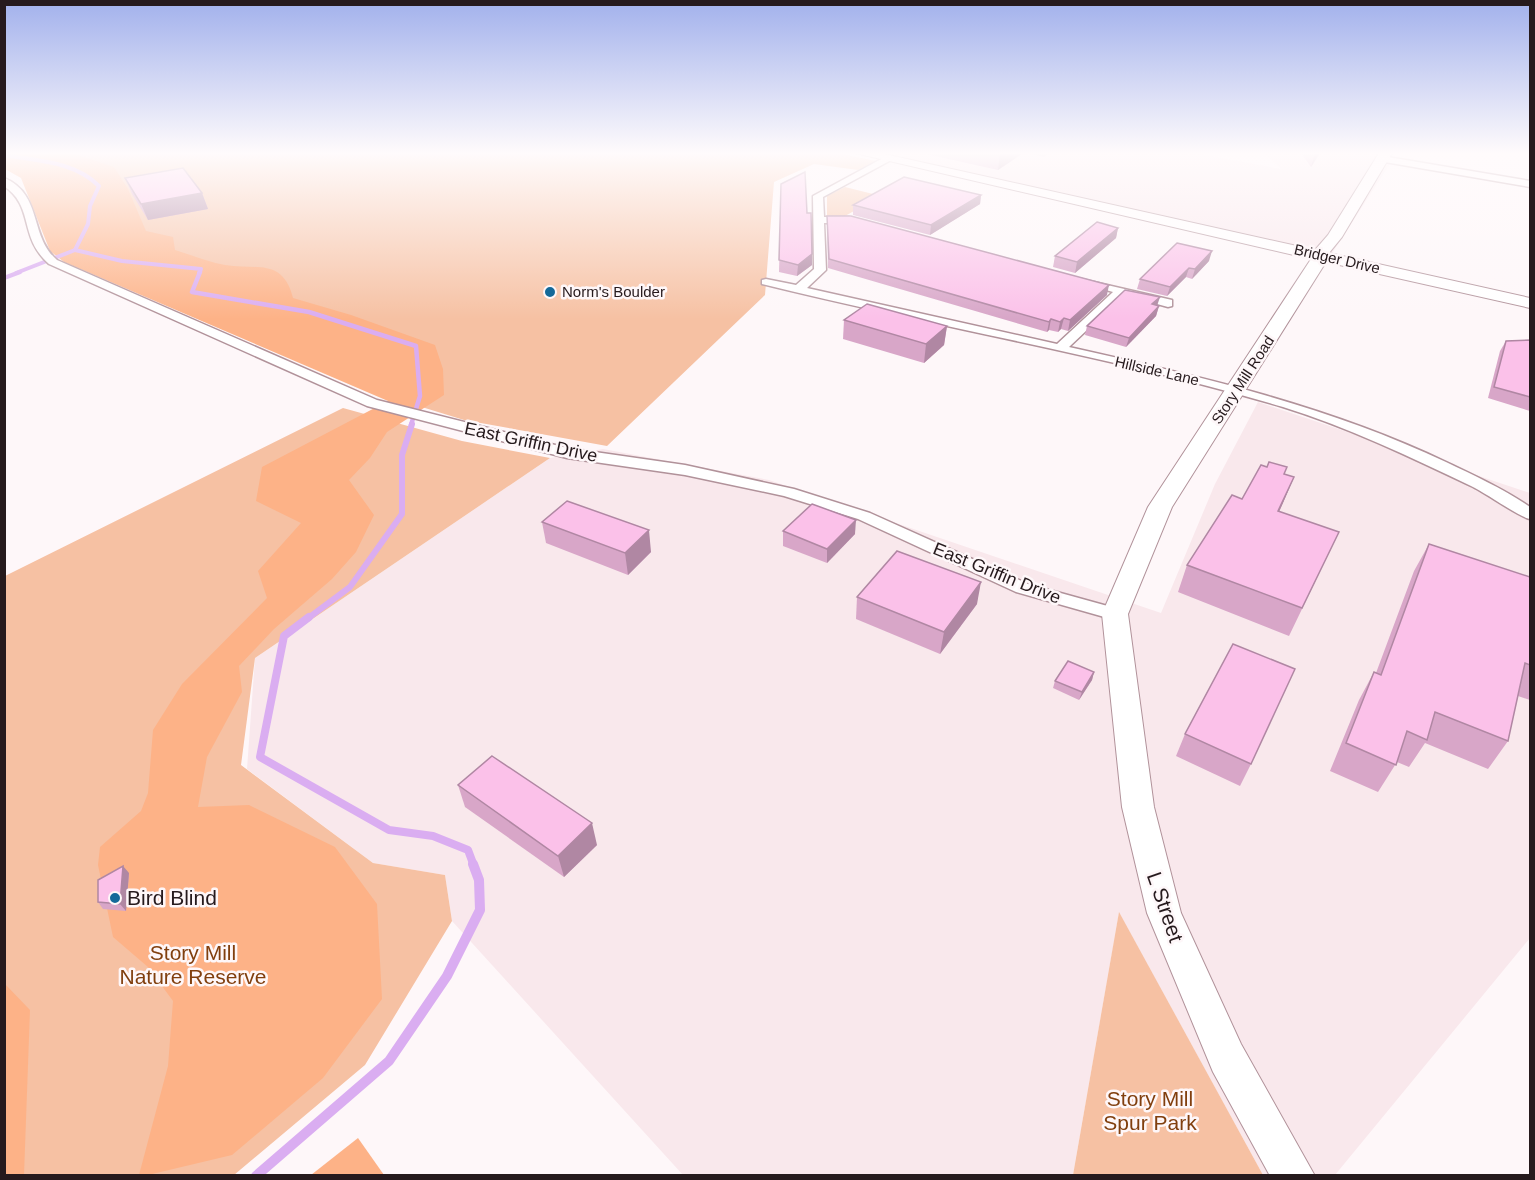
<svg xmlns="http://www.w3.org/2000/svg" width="1535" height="1180" font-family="Helvetica,sans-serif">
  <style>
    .built { fill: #f9e8ec }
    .green { fill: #f6c1a3 }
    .forest { fill: #fdb287 }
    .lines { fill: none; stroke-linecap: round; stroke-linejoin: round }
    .stream-far4 { stroke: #daadf1; stroke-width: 4 }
    .stream-far3 { stroke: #daadf1; stroke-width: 4.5 }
    .stream-far2 { stroke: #daadf1; stroke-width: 6 }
    .stream-far1 { stroke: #daadf1; stroke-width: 8 }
    .stream { stroke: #daadf1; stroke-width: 10 }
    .street-casing { stroke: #b1929a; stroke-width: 3 }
    .secondary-casing { stroke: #b1929a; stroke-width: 2 }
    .street { fill: #fff; fill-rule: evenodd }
    .secondary { fill: #fff; fill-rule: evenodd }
    .wall { fill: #d8a6c8 }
    .shaded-wall { fill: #b087a3 }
    .building { fill: #fbc1e9; stroke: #b087a3; stroke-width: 1.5 }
    .poi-dot { fill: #146999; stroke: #fef7f9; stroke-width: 2 }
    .labels { text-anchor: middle; stroke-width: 5; stroke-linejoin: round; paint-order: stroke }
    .far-street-label { font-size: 15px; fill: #261a1d; stroke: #fef7f9 }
    .far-poi-label { font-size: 15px; fill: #261a1d; stroke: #fef7f9; text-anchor: start }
    .street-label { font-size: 18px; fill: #261a1d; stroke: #fef7f9 }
    .near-poi-label { font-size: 21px; fill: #261a1d; stroke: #fef7f9; text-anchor: start }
    .near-street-label { font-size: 21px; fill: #261a1d; stroke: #fef7f9 }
    .near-park-label { font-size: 21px; fill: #813f0e; stroke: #fef7f9 }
  </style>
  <rect width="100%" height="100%" fill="#fef7f9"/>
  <g class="built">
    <path d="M879,153H1195L1281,169L1265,153H1397L1331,255Z"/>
    <path d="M1258,402L1530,493V938L1335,1175H1263L1119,913L1073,1175H683L452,921L445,875L373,863L247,769L255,658L550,458L603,449L769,480L1161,613L1215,484Z"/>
  </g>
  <g class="green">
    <path d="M4,153H838L876,161L858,170L814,164L774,182L765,295L607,446L464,420L373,392L50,211Z"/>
    <path d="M845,187L881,196L845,216H827V196Z"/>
    <path d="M343,408L462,441L550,458L255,658L241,765L373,863L445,875L452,921L365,1065L234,1175L5,1176V576Z"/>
    <path d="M1119,912L1263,1175H1073Z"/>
  </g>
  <g class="forest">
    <path d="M4,153H72L114,167L128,189L146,231L173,237L175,250C192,255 208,262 225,265C257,270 283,258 293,298L351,315L435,345L443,369L444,395L387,432L370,458L349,480L374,515L356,552L332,579L274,629L239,666L242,692L207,757L198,807L249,805L335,847L377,904L382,999L323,1078L232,1155L148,1175H139L168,1066L173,1001L148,967L113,937L98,865L100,847L141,811L148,793L153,730L182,684L267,598L258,571L301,523L256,501L262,467L388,401L64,262L50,251L21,178L5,169Z"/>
    <path d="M4,983L30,1010L24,1175H5Z"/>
    <path d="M358,1138L384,1175H311Z"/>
  </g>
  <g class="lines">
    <g class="stream-far4">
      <path d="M4,155C37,161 74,161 99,186L90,206L88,224L75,250L122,261L201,269L199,273"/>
      <path d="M16,273L75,250"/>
    </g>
    <g class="stream-far3">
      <path d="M200,272L192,292L309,312L416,346L420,396L411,425"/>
      <path d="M4,278L20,272"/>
    </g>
    <path class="stream-far2" d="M307,619L350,587L402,514V455L412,424"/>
    <path class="stream-far1" d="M309,617L284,636L260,757L389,830L433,836L468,850L474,866"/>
    <path class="stream" d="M256,1176L389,1061L447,976L480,910L479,880L473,864"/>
    <g class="street-casing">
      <g id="street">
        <path d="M1382,156L1530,181V187L1379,161L1377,159Z"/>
        <path d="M885,157L893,159L823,197L824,217H849L854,220L849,223H824L826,270L807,288L1057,344L1113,292L1081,283V279L1172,300V306L1168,307L1124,295L1069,347C1198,376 1326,405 1446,462C1475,476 1504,489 1530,507V519C1519,517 1486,493 1471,486C1410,457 1348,427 1283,407C1112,356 935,327 762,284V280L766,279L796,285L814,269L813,196Z"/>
        <path d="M4,178C43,194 29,236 57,260L377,400L567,448L685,465L794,489L870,513L1028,584L1122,610L1124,614L1122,618L1115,620L1016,592L858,519L784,496L685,475L567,458L367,406L49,264C18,237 35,207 4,186Z"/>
      </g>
    </g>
    <g class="secondary-casing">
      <path id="secondary" d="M855,153H880L1315,250L1328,235L1379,153H1392L1342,237L1329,253L1530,298V308L1326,262L1172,507L1128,614L1154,807L1181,913L1241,1044L1315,1176H1270L1213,1072L1147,913L1122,807L1102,614L1148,507L1311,259Z"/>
    </g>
    <use href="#street" class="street"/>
    <use href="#secondary" class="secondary"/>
  </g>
  <g class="wall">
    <path d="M922,153H1023L998,170Z"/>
    <path d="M1027,153H1049L1044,157Z"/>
    <path d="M1301,153H1320L1311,167Z"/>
    <path d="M125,178L202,193L208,209L148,220L132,194Z"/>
    <path d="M781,184L807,213L812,254V265L797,276L779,272Z"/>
    <path d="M981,195L980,204L930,235L853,215V205Z"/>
    <path d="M827,216L1107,295L1068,331L1061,329L1058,332L1049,330L1047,332L828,268Z"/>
    <path d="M1118,228L1116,238L1075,273L1053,267L1055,256Z"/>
    <path d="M1209,261L1192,279L1186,277L1167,296L1137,289L1140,279Z"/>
    <path d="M1157,306H1159L1156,316L1126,347L1085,335L1087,326Z"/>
    <path d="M844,320L947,326L944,345L924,363L843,339Z"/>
    <path d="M1530,340V411L1488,398L1500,351L1506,341Z"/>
    <path d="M1284,474L1294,477L1279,512L1339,532L1289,636L1178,592L1187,565Z"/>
    <path d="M542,522L651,552L628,575L546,543Z"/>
    <path d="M783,531L855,534L827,563L783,546Z"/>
    <path d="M1429,544L1530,634V700L1518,696L1508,741L1488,769L1425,743L1409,767L1397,762L1378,792L1330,771L1359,700L1374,672L1376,673L1414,571Z"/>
    <path d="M857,597L977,604L940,654L856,619Z"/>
    <path d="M1094,672L1092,680L1079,700L1053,688L1055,681Z"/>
    <path d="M1185,734L1251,764L1240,786L1176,756Z"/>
    <path d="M458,785L597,845L564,877L465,807Z"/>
    <path d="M129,873L126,911L103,909L98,902Z"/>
  </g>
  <g class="shaded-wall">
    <path d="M1000,153H1023L998,170Z"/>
    <path d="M1315,153H1320L1311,167Z"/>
    <path d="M202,193L208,209L148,220L141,204Z"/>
    <path d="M981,195L980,204L930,235L931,225Z"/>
    <path d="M1118,228L1116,238L1075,273L1077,262Z"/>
    <path d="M1212,251L1209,261L1192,279L1195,269Z"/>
    <path d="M812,254V265L797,276L798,265Z"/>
    <path d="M1189,268L1186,277L1167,296L1170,287Z"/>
    <path d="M1109,285L1107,295L1068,331L1070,320Z"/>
    <path d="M1160,297L1157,306L1152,304Z"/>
    <path d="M1159,306L1156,316L1126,347L1129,338Z"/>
    <path d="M1064,318L1061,329L1058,332L1060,322Z"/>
    <path d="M1051,319L1049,330L1047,332L1049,322Z"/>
    <path d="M947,326L944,345L924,363L926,344Z"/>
    <path d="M1294,477L1283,503L1267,538L1278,511Z"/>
    <path d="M856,520L855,534L827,563V549Z"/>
    <path d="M649,530L651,552L628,575L625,553Z"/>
    <path d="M981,582L977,604L940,654L944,632Z"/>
    <path d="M1094,672L1092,680L1079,700L1082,692Z"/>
    <path d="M592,823L597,845L564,877L558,856Z"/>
    <path d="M123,866L129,873L126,911L120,904Z"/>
  </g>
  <g class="building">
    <path d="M183,168L202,193L141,204L125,178Z"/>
    <path d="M805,172L807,213H811L812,254L798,265L779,260L781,184Z"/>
    <path d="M904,177L981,195L931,225L853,205Z"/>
    <path d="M827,216H851L1109,285L1070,320L1064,318L1060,322L1051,319L1049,322L829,259Z"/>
    <path d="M1097,222L1118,228L1077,262L1055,256Z"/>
    <path d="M1177,243L1212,251L1195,269L1189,268L1170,287L1140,279Z"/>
    <path d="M1125,290L1160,297L1152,304L1159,306L1129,338L1087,326Z"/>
    <path d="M867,304L947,326L926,344L844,320Z"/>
    <path d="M1530,340V397L1494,387L1506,341Z"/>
    <path d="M1269,462L1287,467L1284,474L1294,477L1278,511L1339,532L1302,608L1187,565L1232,495L1242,499L1261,465L1267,467Z"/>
    <path d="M567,501L649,530L625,553L542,522Z"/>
    <path d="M812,504L856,520L827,549L783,531Z"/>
    <path d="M1429,544L1530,577V665L1525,663L1508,741L1435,712L1427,740L1407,731L1396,765L1346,743L1374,672L1381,675Z"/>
    <path d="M897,551L981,582L944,632L857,597Z"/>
    <path d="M1233,644L1295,669L1251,764L1185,734Z"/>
    <path d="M1068,661L1094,672L1082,692L1055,681Z"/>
    <path d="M492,756L592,823L558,856L458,785Z"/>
    <path d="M123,866L120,904L98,902V880Z"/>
  </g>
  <linearGradient id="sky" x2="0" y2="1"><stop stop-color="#a2b1ec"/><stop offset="0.48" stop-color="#fffbfc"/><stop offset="1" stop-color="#fffbfc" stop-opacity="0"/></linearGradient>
  <rect width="1535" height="319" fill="url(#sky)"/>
  <g class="poi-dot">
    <circle cx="550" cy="292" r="6"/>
    <circle cx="115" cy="898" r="6"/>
  </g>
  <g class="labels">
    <g class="far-street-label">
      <text transform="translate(1337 259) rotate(13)" y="5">Bridger Drive</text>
      <text transform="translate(1157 371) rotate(13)" y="5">Hillside Lane</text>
      <text transform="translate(1243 380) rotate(-57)" y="5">Story Mill Road</text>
    </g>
    <g class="far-poi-label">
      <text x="562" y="297">Norm's Boulder</text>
    </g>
    <g class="street-label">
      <text transform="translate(531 442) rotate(12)" y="6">East Griffin Drive</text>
      <text transform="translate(997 573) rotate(22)" y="6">East Griffin Drive</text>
    </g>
    <g class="near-poi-label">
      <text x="127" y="905">Bird Blind</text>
    </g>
    <g class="near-street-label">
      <text transform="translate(1165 907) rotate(71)" y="7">L Street</text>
    </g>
    <g class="near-park-label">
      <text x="193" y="960">Story Mill<tspan x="193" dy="24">Nature Reserve</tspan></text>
      <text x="1150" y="1106">Story Mill<tspan x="1150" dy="24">Spur Park</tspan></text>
    </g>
  </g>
  <rect width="1535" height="1180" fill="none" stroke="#261a1d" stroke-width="12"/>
</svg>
